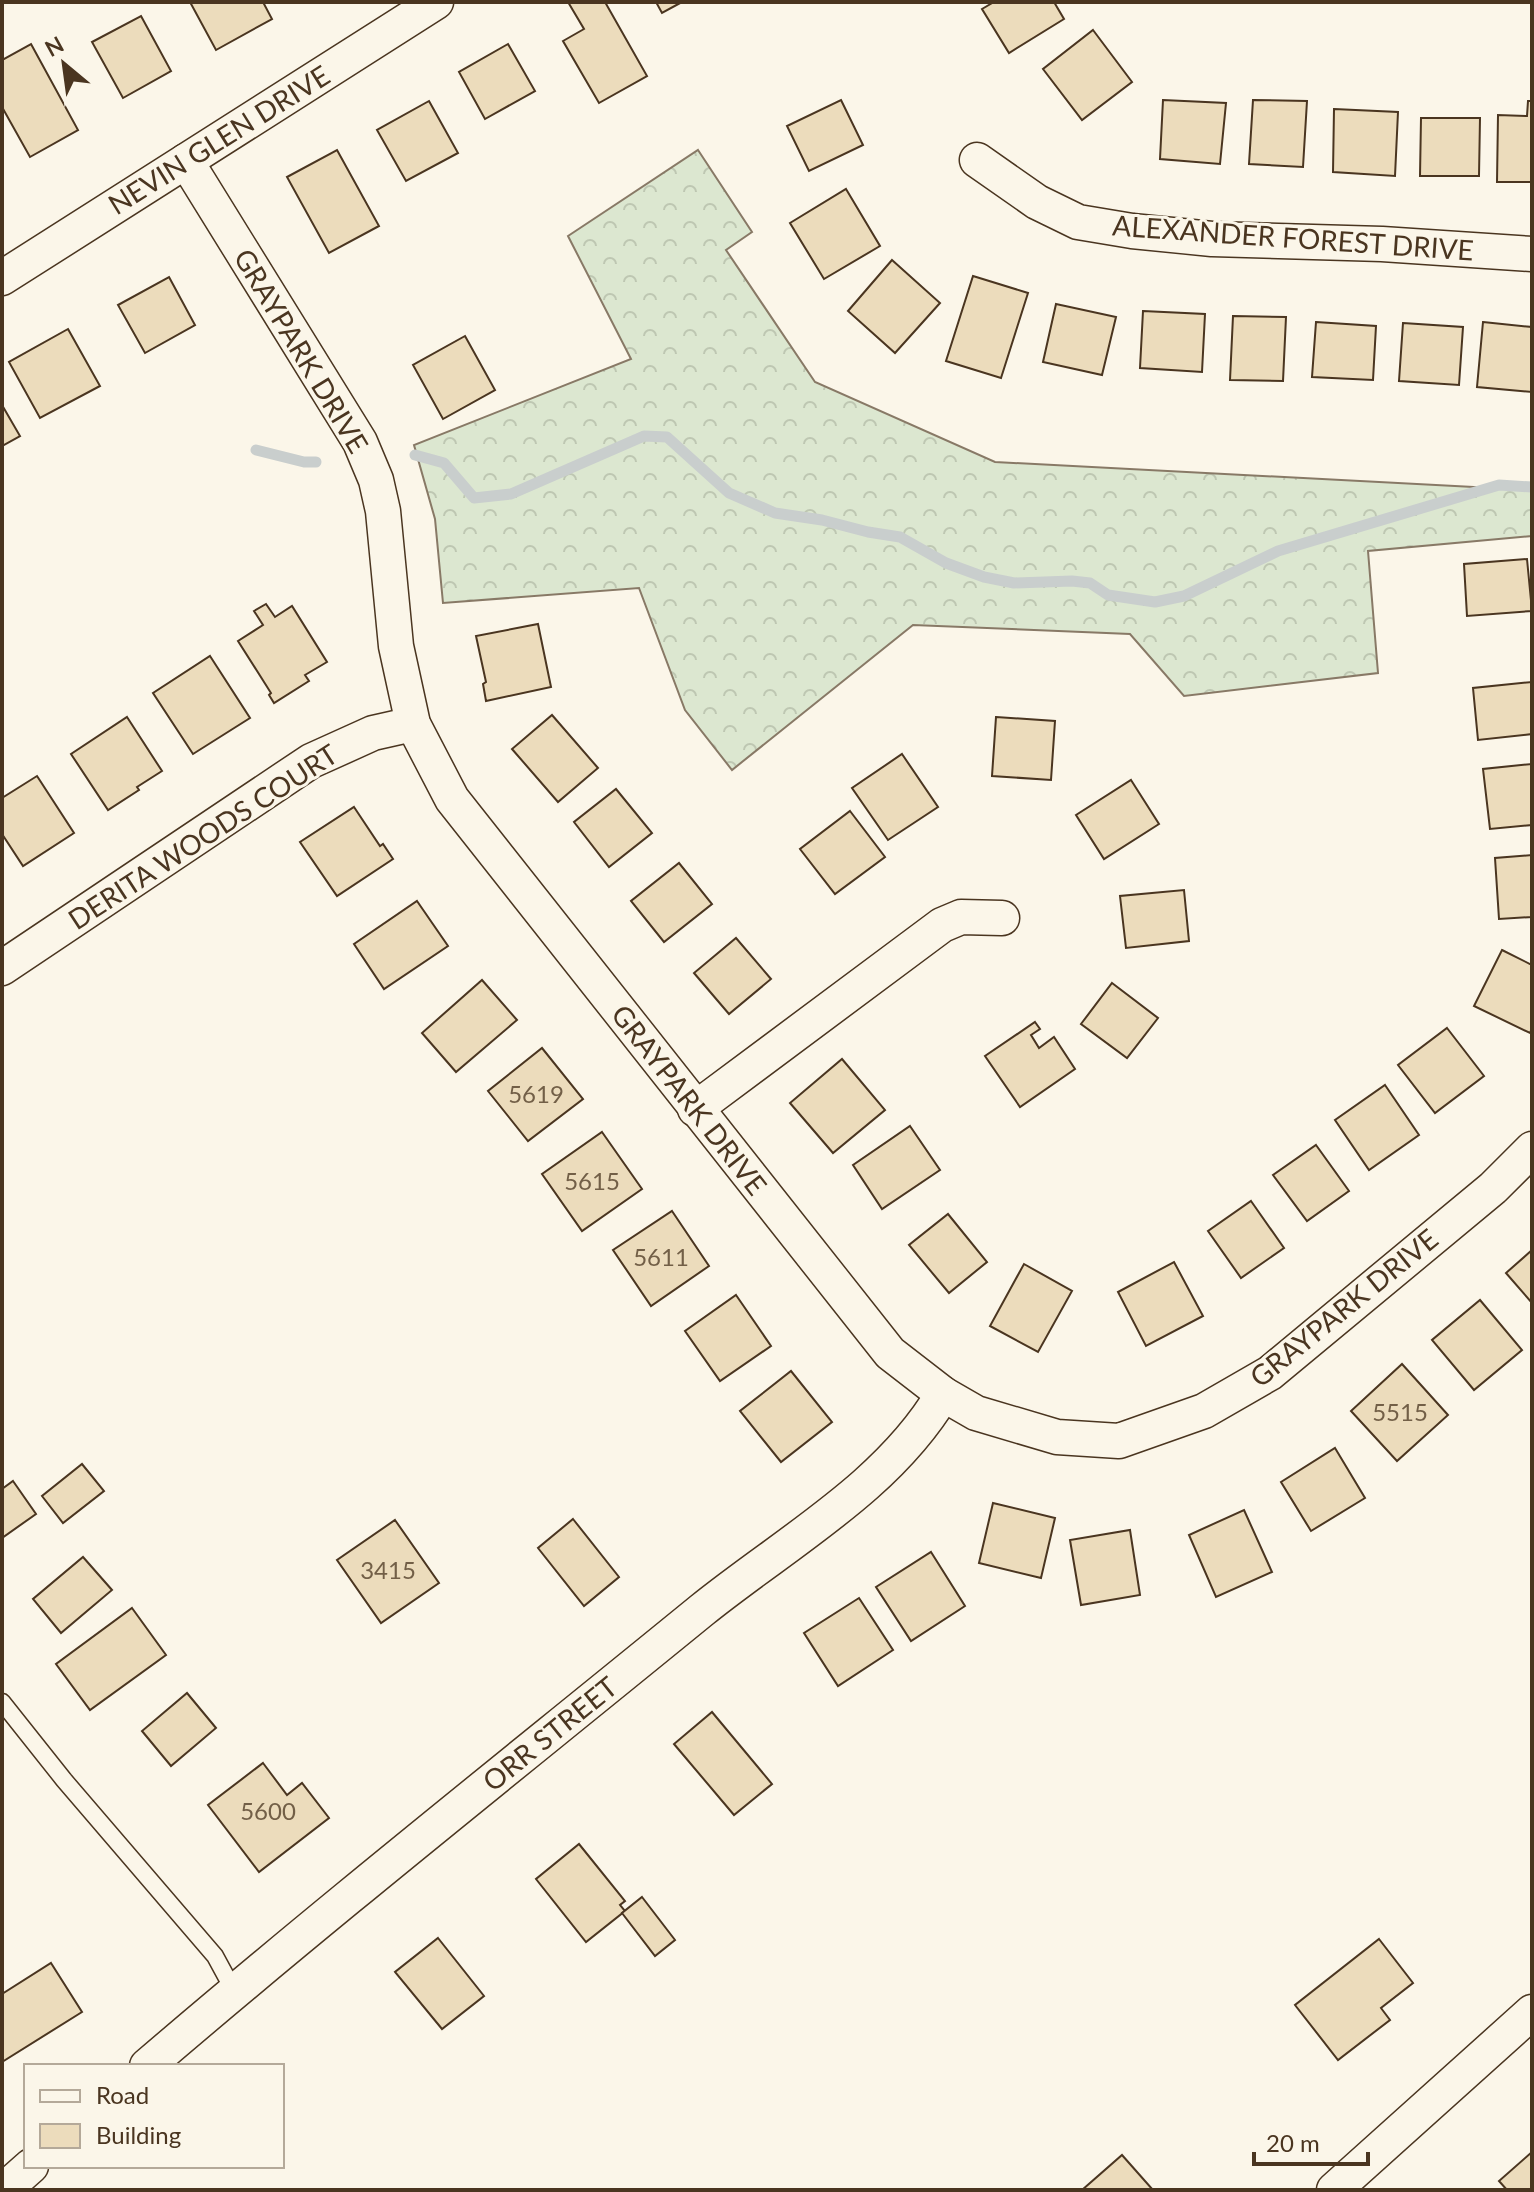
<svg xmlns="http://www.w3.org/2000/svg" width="1534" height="2192" font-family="Lato,sans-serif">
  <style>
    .forest { fill: url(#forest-crowns); stroke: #887966; stroke-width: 2 }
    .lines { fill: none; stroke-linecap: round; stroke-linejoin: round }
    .stream { stroke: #c9cecd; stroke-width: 11 }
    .building { fill: #ecdcbc; stroke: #4a3520; stroke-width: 2 }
    .service-casing { stroke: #4a3520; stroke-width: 19 }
    .minor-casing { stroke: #4a3520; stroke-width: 37 }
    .service { stroke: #fbf6e9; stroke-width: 16 }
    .minor { stroke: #fbf6e9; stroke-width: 34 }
    .labels { text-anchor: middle; stroke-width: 6; stroke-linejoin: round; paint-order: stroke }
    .number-label { font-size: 24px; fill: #725f47 }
    .street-label { font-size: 28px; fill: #4a3520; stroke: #fbf6e9 }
  </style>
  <defs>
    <pattern id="forest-crowns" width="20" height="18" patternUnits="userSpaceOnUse" patternTransform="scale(2)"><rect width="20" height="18" fill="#dce7d0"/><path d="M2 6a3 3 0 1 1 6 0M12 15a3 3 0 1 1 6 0" fill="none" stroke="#bec7b2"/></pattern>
  </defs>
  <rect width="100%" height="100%" fill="#fbf6e9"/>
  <path class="forest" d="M698,150L752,232L726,250L815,382L995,462L1532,490V536L1368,551L1378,673L1184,696L1130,634L913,625L732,770L685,710L639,588L443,603L435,519L414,445L631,359L568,236Z"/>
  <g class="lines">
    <g class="stream">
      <path d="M256,450L304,462H316"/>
      <path d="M415,455L444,463L474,498L511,494L644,436L667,437L729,493L775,513L822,520L868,532L900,537L946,563L984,577L1014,583L1072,581L1090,583L1108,595L1155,602L1184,596L1278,551L1499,485L1532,487"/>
    </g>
  </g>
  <g class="building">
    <path d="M190,2H263L272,19L216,50Z"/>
    <path d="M568,2H605L647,76L599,103L563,41L584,29Z"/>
    <path d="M656,2H682L662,13Z"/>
    <path d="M994,2H1054L1064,19L1009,53L982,9Z"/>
    <path d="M141,16L171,71L123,98L92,42Z"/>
    <path d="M1093,30L1132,82L1082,120L1043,69Z"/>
    <path d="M31,44L78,130L30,157L2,107V60Z"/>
    <path d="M508,44L535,91L485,119L459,72Z"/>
    <path d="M841,100L863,145L809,171L787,126Z"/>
    <path d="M1163,100L1226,103L1220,164L1160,159Z"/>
    <path d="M1253,100L1307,101L1303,167L1249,164Z"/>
    <path d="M429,101L458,153L406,181L377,130Z"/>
    <path d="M1528,101H1532V182H1497L1498,115L1527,116Z"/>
    <path d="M1334,109L1398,112L1395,176L1333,172Z"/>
    <path d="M1421,118H1480L1479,176H1420Z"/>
    <path d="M337,150L379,226L329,253L287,177Z"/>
    <path d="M846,189L880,246L824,279L790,223Z"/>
    <path d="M892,260L940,303L895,353L848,311Z"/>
    <path d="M973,276L1028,293L1001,378L946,361Z"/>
    <path d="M169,277L195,325L145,353L118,305Z"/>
    <path d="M1056,304L1116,317L1102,375L1043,362Z"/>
    <path d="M1143,311L1205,314L1202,372L1140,368Z"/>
    <path d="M1233,316L1286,317L1283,381L1230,380Z"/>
    <path d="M1316,322L1376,326L1373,380L1312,377Z"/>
    <path d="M1483,322L1532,327V392L1477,387Z"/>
    <path d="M1403,323L1463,327L1459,385L1399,381Z"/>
    <path d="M68,329L100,386L40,418L9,362Z"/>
    <path d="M465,336L495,390L443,419L413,365Z"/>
    <path d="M2,405L20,436L2,446Z"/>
    <path d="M1527,559L1532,611L1467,616L1464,564Z"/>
    <path d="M266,604L275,617L292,606L327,662L305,675L309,681L274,703L269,695L271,693L238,641L263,625L254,611Z"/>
    <path d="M538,624L551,687L486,701L483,684L486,682L476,636Z"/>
    <path d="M210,656L250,718L193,754L153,693Z"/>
    <path d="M1532,682V734L1478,740L1473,688Z"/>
    <path d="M552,715L598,768L558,802L512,749Z"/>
    <path d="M127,717L162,771L137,787L139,790L108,810L71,754Z"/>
    <path d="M996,717L1055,721L1051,780L992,776Z"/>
    <path d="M902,754L938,807L888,840L852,788Z"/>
    <path d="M1532,764V825L1490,829L1483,769Z"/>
    <path d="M37,776L74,833L23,866L2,834V798Z"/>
    <path d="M1131,780L1159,824L1104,859L1076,815Z"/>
    <path d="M616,789L652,833L609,867L574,822Z"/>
    <path d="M354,807L380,846L383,844L393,859L337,896L300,842Z"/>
    <path d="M850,811L885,857L835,894L800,849Z"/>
    <path d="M1532,855V917L1499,919L1495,858Z"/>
    <path d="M679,863L712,904L664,942L631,901Z"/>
    <path d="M1184,890L1189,941L1126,948L1120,896Z"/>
    <path d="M417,901L448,946L384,989L354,944Z"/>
    <path d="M736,938L771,979L729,1014L694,973Z"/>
    <path d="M1502,950L1532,965V1028L1530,1033L1474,1006Z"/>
    <path d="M482,980L517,1020L456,1072L422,1033Z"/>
    <path d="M1112,983L1158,1018L1127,1058L1081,1024Z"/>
    <path d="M1035,1022L1040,1029L1031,1035L1039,1048L1054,1037L1075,1069L1020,1107L985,1056Z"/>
    <path d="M1447,1028L1484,1076L1435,1113L1398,1065Z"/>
    <path d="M542,1048L583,1099L528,1141L488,1091Z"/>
    <path d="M842,1059L885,1110L833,1153L790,1103Z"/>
    <path d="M1385,1085L1419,1135L1369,1170L1335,1120Z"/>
    <path d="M910,1126L940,1170L882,1209L853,1165Z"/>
    <path d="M602,1132L642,1189L582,1231L542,1174Z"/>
    <path d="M1316,1145L1349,1191L1307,1221L1273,1175Z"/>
    <path d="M1251,1201L1284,1248L1241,1278L1208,1231Z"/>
    <path d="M672,1211L709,1266L651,1306L613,1250Z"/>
    <path d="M948,1214L987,1262L949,1293L909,1245Z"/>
    <path d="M1532,1250V1303L1506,1273Z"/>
    <path d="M1174,1262L1203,1316L1146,1346L1118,1292Z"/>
    <path d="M1024,1264L1072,1291L1038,1352L990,1326Z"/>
    <path d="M736,1295L771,1346L720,1381L685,1331Z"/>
    <path d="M1480,1300L1522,1350L1474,1390L1432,1340Z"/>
    <path d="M1402,1364L1448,1415L1397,1461L1351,1411Z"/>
    <path d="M791,1371L832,1422L781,1462L740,1411Z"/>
    <path d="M1335,1448L1365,1498L1311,1531L1281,1482Z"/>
    <path d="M82,1464L104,1491L63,1523L42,1496Z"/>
    <path d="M13,1481L36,1514L2,1538V1489Z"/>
    <path d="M993,1503L1055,1518L1041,1578L979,1563Z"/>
    <path d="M1244,1510L1272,1572L1216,1597L1189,1535Z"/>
    <path d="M573,1519L619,1577L584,1606L538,1548Z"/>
    <path d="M395,1520L439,1583L381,1623L337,1560Z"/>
    <path d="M1130,1530L1140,1595L1081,1605L1070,1540Z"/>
    <path d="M931,1552L965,1606L911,1641L876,1587Z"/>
    <path d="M83,1557L112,1590L61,1633L33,1599Z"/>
    <path d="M859,1598L893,1650L838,1686L804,1633Z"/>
    <path d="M132,1608L166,1655L90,1710L56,1664Z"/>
    <path d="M187,1693L216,1728L171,1766L142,1731Z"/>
    <path d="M712,1712L772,1784L734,1815L674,1744Z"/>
    <path d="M263,1763L287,1795L302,1783L329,1818L259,1872L208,1805Z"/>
    <path d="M579,1844L625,1901L620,1905L625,1911L586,1942L536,1879Z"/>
    <path d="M642,1897L675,1940L655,1956L622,1913Z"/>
    <path d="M438,1938L484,1996L442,2029L395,1972Z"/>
    <path d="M1379,1939L1413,1983L1381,2008L1390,2020L1338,2060L1295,2005Z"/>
    <path d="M51,1963L82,2012L2,2062V1994Z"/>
    <path d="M1532,2152V2190H1507L1499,2181Z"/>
    <path d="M1122,2155L1153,2190H1082Z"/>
  </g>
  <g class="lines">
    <g class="service-casing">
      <path id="service" d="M2,1702L64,1780L215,1956L234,1991"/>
    </g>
    <g class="minor-casing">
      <g id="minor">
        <path d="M977,160L1037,202L1078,222L1132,231L1212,239L1382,244L1532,254"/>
        <path d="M186,161L360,442L376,480L383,511L396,646L413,724L452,799L890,1353L943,1394L976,1413L1057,1437L1119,1441L1204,1411L1270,1373L1493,1188L1532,1149"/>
        <path d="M2,278L436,2"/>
        <path d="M2,968L311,761L373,733L413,724"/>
        <path d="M695,1109L942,925L961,917L1002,918"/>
        <path d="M147,2066C329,1910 517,1761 702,1610C785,1543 888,1487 943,1394"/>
        <path d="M4,2190L31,2166"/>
        <path d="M1334,2190L1532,2012"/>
      </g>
    </g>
    <use href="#service" class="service"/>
    <use href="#minor" class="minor"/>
  </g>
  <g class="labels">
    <g class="number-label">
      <text x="536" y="1103">5619</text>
      <text x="592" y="1190">5615</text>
      <text x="661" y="1266">5611</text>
      <text x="1400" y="1421">5515</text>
      <text x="388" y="1579">3415</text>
      <text x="268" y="1820">5600</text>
    </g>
    <g class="street-label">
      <text transform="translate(219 140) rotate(-32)" y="10">NEVIN GLEN DRIVE</text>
      <text transform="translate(1293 238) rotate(4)" y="10">ALEXANDER FOREST DRIVE</text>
      <text transform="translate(301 351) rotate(59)" y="10">GRAYPARK DRIVE</text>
      <text transform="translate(203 837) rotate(-33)" y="10">DERITA WOODS COURT</text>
      <text transform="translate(689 1100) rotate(52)" y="10">GRAYPARK DRIVE</text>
      <text transform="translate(1344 1308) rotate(-39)" y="10">GRAYPARK DRIVE</text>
      <text transform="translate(550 1734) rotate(-39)" y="10">ORR STREET</text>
    </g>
  </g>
  <rect width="1534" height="2192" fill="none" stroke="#4a3520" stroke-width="8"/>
  <rect x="24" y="2064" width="260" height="104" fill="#fbf6e9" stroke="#b4a999" stroke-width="2"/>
  <rect x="40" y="2090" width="40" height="12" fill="#fbf6e9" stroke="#b4a999" stroke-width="2"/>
  <text x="96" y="2104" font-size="24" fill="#4a3520">Road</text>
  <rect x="40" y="2124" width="40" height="24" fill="#ecdcbc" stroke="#b4a999" stroke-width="2"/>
  <text x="96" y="2144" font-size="24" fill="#4a3520">Building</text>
  <g transform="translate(64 64) rotate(331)" stroke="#fbf6e9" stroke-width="6" paint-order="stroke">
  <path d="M0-6L14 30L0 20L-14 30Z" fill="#4a3520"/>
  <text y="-12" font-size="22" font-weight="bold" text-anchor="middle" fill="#4a3520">N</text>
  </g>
  <path d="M1254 2152v12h114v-12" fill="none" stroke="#4a3520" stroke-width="4"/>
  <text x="1266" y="2152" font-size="24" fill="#4a3520" stroke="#fbf6e9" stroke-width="6" paint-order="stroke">20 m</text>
</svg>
